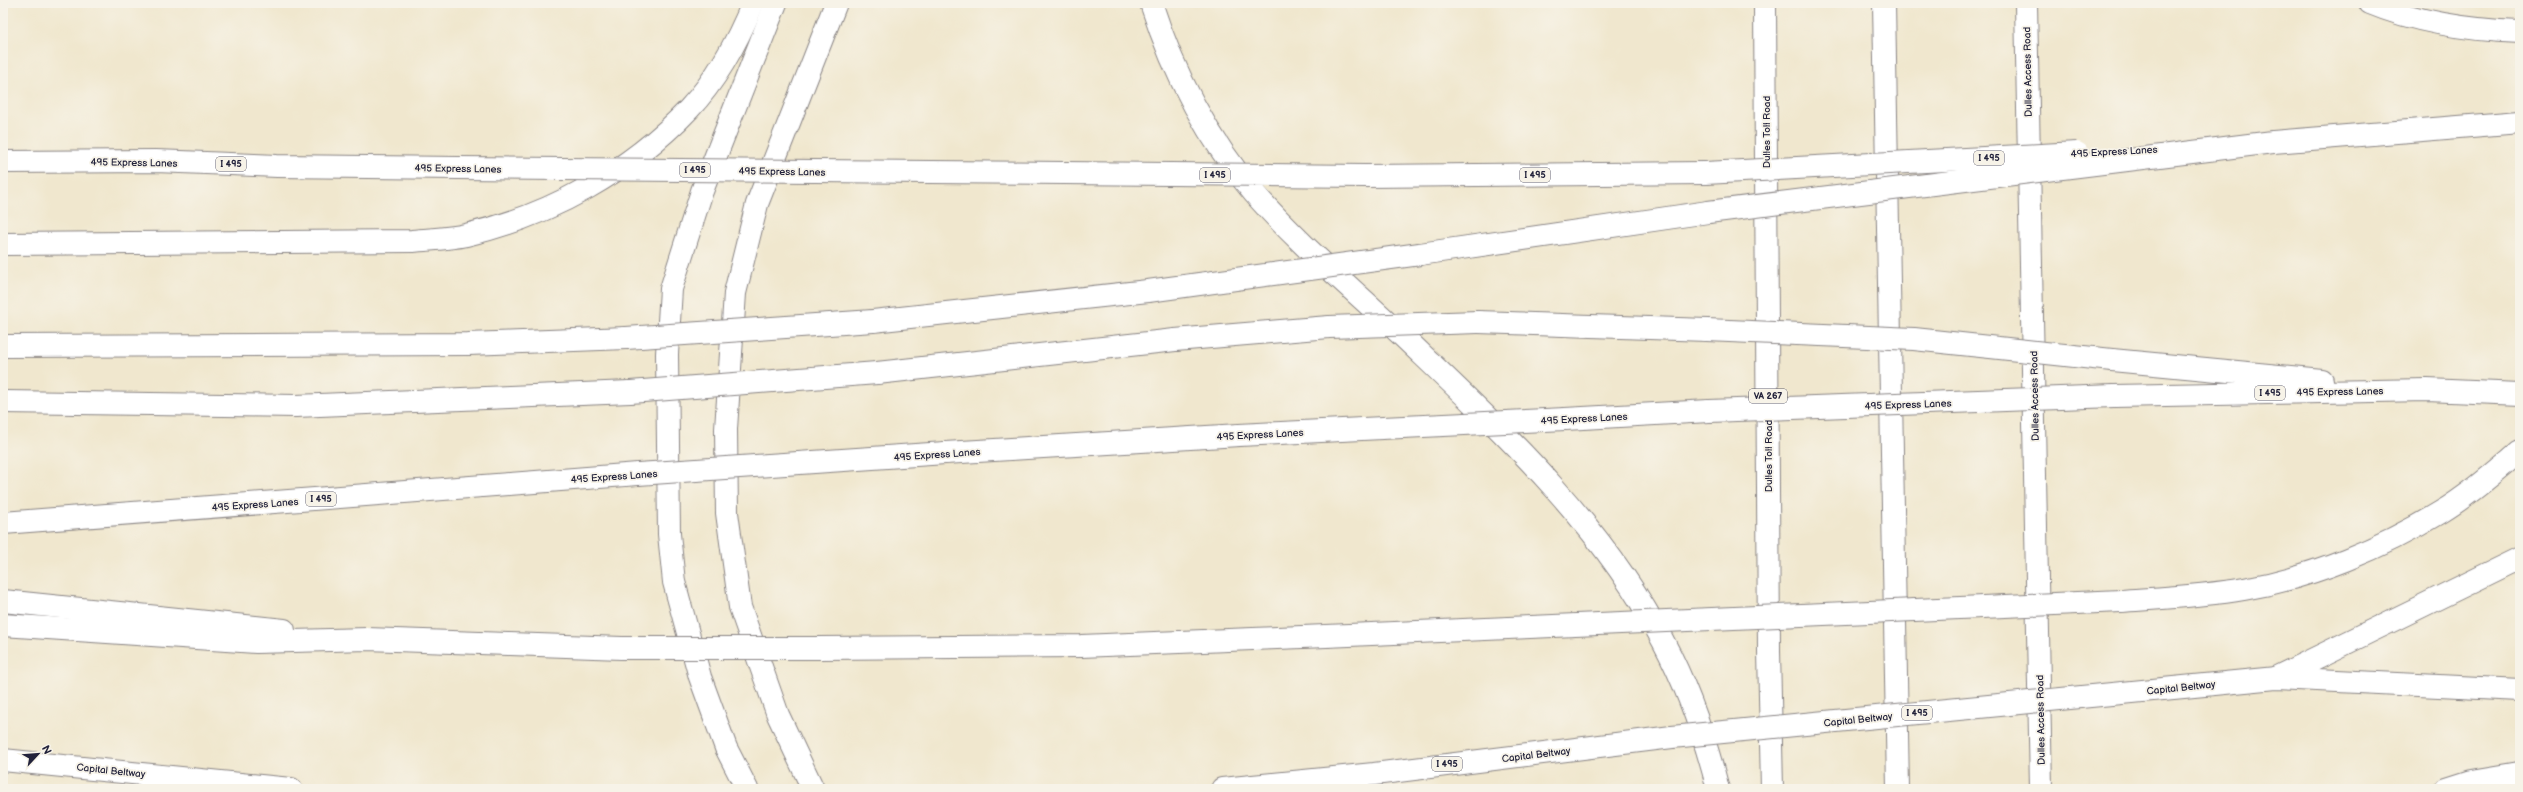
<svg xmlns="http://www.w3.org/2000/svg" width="2523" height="792" font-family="'Balsamiq Sans',sans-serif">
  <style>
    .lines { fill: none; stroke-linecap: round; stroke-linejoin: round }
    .motorway-casing { stroke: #898484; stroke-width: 24 }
    .motorway { stroke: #fff; stroke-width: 22 }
    .motorway-bridge-casing { stroke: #898484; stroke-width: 24; stroke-linecap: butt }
    .motorway-bridge { stroke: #fff; stroke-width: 22 }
    .labels { text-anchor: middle; stroke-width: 3.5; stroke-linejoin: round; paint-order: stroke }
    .shield { fill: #f7f3e8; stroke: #62616f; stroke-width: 1 }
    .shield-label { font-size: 9px; font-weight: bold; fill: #22223b }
    .street-label { font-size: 10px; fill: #22223b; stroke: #f7f3e8 }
  </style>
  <rect width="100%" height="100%" fill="#f7f3e8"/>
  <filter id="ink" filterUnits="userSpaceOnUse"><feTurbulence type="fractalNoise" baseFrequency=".025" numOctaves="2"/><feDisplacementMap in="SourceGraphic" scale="8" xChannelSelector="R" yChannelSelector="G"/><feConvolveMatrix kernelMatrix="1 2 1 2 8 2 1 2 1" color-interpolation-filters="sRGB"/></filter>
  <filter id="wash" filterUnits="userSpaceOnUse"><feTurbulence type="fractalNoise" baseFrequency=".012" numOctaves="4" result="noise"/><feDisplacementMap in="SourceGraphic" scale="16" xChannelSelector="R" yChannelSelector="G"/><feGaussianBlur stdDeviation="0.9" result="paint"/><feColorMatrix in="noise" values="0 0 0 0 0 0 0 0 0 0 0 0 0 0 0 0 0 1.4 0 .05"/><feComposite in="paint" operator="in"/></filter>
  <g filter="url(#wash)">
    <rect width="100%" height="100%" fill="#f0e7ce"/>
  </g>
  <g filter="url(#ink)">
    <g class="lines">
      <g class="motorway-casing">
        <g id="motorway">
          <path d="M1151,3C1173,71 1207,138 1254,193C1302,248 1359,294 1411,344C1504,433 1603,525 1663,641C1688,688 1705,738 1718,789"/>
          <path d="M1765,3L1769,651L1772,789"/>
          <path d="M1884,3L1898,789"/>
          <path d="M2026,3L2041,789"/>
          <path d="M2370,3C2418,23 2469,30 2520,32"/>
          <path d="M2273,142L2520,122"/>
          <path d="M3,162L156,161L277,166L458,168"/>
          <path d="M931,172L1064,173"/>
          <path d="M1365,176L1705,173"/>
          <path d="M3,244L412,241C430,239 449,239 466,235C550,216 630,171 689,109C717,79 738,40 753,3"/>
          <path d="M1420,254L1708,212"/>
          <path d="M873,321L1148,291"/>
          <path d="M1478,322L1707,330"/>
          <path d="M3,346L468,344L626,338"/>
          <path d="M2112,360L2322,380"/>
          <path d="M877,373L1175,340"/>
          <path d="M2114,396L2427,390L2520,394"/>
          <path d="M3,402L296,406L630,392"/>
          <path d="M1565,419L1709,411"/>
          <path d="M945,453L1239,435"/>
          <path d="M3,523L638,474"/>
          <path d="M3,601L284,630"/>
          <path d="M2121,601C2162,598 2204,596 2244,589C2313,577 2382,548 2441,512C2469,495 2495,472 2520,451"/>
          <path d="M3,625L256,642L367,639L622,648"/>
          <path d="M818,648L1081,646L1326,636"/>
          <path d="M2277,677L2520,558"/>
          <path d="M2163,689L2276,678L2520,690"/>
          <path d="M3,760L291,789"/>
          <path d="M747,789L726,748L700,677L674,582L669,534L667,354L671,289L702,191L776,3"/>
          <path d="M813,789L778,715L740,607L727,513L726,429L735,293L757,204L836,3"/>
          <path d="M1222,789L1374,774L1672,737"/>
          <path d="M2447,789L2472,781L2520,773"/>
        </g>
      </g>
      <use href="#motorway" class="motorway"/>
      <g class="motorway-bridge-casing">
        <g id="motorway-bridge">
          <path d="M458,168L931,172"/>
          <path d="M1064,173L1365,176"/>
          <path d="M1705,173L2077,153"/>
          <path d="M1708,212L2273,142"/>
          <path d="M1148,291L1420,254"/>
          <path d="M1707,330L1914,339L2112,360"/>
          <path d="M626,338L873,321"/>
          <path d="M1175,340L1329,327L1478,322"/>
          <path d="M630,392L877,373"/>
          <path d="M1709,411L2114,396"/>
          <path d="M1239,435L1565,419"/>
          <path d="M638,474L945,453"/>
          <path d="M1326,636L2121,601"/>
          <path d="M622,648H818"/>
          <path d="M1672,737L2163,689"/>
        </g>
      </g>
      <use href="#motorway-bridge" class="motorway-bridge"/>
    </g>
  </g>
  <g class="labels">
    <g class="shield">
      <rect x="1974" y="151" width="30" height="14" rx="3"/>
      <rect x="216" y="157" width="30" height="14" rx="3"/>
      <rect x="680" y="163" width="30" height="14" rx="3"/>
      <rect x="1200" y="168" width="30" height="14" rx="3"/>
      <rect x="1520" y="168" width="30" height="14" rx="3"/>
      <rect x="2255" y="386" width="30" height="14" rx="3"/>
      <rect x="1749" y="389" width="38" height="14" rx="3"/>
      <rect x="306" y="492" width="30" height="14" rx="3"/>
      <rect x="1902" y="706" width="30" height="14" rx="3"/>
      <rect x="1432" y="757" width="30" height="14" rx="3"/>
    </g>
    <g class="shield-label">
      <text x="1989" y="161">I 495</text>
      <text x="231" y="167">I 495</text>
      <text x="695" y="173">I 495</text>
      <text x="1215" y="178">I 495</text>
      <text x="1535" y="178">I 495</text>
      <text x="2270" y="396">I 495</text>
      <text x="1768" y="399">VA 267</text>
      <text x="321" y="502">I 495</text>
      <text x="1917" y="716">I 495</text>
      <text x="1447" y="767">I 495</text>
    </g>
    <g class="street-label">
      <text transform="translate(2027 72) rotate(-91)" y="4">Dulles Access Road</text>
      <text transform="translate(1766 132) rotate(-90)" y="4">Dulles Toll Road</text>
      <text transform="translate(2114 151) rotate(-3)" y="4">495 Express Lanes</text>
      <text transform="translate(134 162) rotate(1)" y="4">495 Express Lanes</text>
      <text transform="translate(458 168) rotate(1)" y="4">495 Express Lanes</text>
      <text transform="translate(782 171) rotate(1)" y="4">495 Express Lanes</text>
      <text transform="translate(2340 391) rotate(-1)" y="4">495 Express Lanes</text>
      <text transform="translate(2034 396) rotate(-91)" y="4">Dulles Access Road</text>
      <text transform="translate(1908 404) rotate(-2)" y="4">495 Express Lanes</text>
      <text transform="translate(1584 418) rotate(-3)" y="4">495 Express Lanes</text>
      <text transform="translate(1260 434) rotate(-3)" y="4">495 Express Lanes</text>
      <text transform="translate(937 454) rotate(-4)" y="4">495 Express Lanes</text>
      <text transform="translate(1768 456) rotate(-90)" y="4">Dulles Toll Road</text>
      <text transform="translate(614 476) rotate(-4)" y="4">495 Express Lanes</text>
      <text transform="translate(255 504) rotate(-4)" y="4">495 Express Lanes</text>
      <text transform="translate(2181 687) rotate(-6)" y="4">Capital Beltway</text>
      <text transform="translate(1858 719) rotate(-6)" y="4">Capital Beltway</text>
      <text transform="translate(2040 720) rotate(-91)" y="4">Dulles Access Road</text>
      <text transform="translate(1536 754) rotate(-7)" y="4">Capital Beltway</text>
      <text transform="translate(111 770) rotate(6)" y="4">Capital Beltway</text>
    </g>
  </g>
  <rect width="2523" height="792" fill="none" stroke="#f7f3e8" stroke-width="16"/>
  <g transform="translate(38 754) rotate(64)" stroke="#f7f3e8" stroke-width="3" paint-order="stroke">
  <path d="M0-3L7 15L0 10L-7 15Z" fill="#22223b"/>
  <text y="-6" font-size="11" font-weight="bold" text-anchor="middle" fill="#22223b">N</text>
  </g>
</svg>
